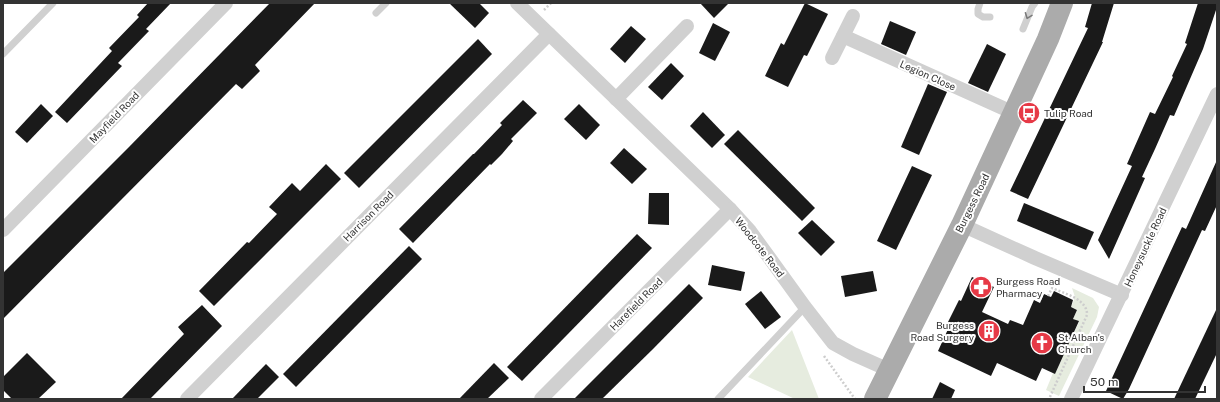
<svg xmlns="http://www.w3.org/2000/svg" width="1220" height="402" font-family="'Public Sans',sans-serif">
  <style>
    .green { fill: #e6ecdf }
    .building { fill: #1a1a1a }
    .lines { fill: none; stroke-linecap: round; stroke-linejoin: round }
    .path { stroke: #cdcdcd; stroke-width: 2.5; stroke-dasharray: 2 2; stroke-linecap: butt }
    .lane { stroke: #d0d0d0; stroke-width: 7 }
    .street { stroke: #d0d0d0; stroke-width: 14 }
    .primary { stroke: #ababab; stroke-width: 22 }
    .oneway { stroke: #7a7a7a }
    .labels { text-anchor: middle; stroke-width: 4; stroke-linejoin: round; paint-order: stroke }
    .street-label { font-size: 10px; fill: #333; stroke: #fff }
    .poi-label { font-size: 10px; fill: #333; stroke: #fff; text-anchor: start }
  </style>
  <rect width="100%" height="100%" fill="#fff"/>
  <g class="green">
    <path d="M1072,288L1093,298L1099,307L1097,317L1059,396L1046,390L1053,373L1055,374L1079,322L1073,319L1077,310L1071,307L1075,297Z"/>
    <path d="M792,330L819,399H795L748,377Z"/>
  </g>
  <g class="building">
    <path d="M148,3H171L146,29L149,31L118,63L122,66L67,123L55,112L112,51L109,48L139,17L137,15Z"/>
    <path d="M270,3H315L255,65L260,71L242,89L236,84L3,319V273L129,147Z"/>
    <path d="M449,3H479L489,13L475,28Z"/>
    <path d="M700,3H729L714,18Z"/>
    <path d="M805,3L828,14L807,56L804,55L788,87L765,76L781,43L784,45Z"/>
    <path d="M1092,3H1114L1102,42H1103L1028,199L1010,191L1088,28L1085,27Z"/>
    <path d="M1198,3H1217V7L1203,49L1174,116L1170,115L1155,149L1142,177L1145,178L1109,259L1098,240L1132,166L1127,164L1150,112L1155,114L1173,77L1172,76L1187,44L1185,43Z"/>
    <path d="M890,21L916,32L906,55L881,44Z"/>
    <path d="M713,23L730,32L715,61L699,53Z"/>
    <path d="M631,26L646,39L625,63L610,49Z"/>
    <path d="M478,39L492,54L359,188L344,173Z"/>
    <path d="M987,44L1006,54L988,92L968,83Z"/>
    <path d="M671,63L684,76L662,100L648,87Z"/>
    <path d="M928,84L947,92L919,155L901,147Z"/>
    <path d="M523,100L537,113L511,139L513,141L502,154L491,165L490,164L413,243L399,229L473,154H474L502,125L500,123Z"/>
    <path d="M41,104L53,116L27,143L15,132Z"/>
    <path d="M579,104L600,125L586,140L564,119Z"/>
    <path d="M703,112L725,135L712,148L690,126Z"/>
    <path d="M738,130L815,208L802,221L724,144Z"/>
    <path d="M624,148L647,169L632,184L610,163Z"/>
    <path d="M1217,160V205L1205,231L1202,230L1129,389L1123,399L1106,391L1182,227L1186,229Z"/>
    <path d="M326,164L341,179L214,306L199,291L247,242L249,243L277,214L269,207L292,183L300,191Z"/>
    <path d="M912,166L932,175L896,250L877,241Z"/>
    <path d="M649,193H669V225L648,224Z"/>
    <path d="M1024,203L1094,232L1086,250L1017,221Z"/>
    <path d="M812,220L835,242L821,256L798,233Z"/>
    <path d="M637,234L652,248L522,381L507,367Z"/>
    <path d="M409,246L422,259L296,387L283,374Z"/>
    <path d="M712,265L745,272L741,291L708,285Z"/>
    <path d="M873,271L877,291L845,297L841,276Z"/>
    <path d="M972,277L994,287L982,312L1008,324L1010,320L1023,325L1034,300L1040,303L1044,294L1051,297L1054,291L1073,300L1071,307L1077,310L1073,319L1079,321L1055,374L1042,368L1036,381L997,363L991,376L938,351L949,327L946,326L959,300L961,301Z"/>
    <path d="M689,284L703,298L653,349L602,399H574Z"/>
    <path d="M761,291L781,317L765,329L745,304Z"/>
    <path d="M202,305L222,326L150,399H121L184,334L178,327Z"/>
    <path d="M1217,308V353L1195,399H1174Z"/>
    <path d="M27,353L56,382L38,399H12L3,390V377Z"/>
    <path d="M494,363L509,378L487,399H459Z"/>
    <path d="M266,364L279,377L257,399H232Z"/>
    <path d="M940,382L955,390L951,399H932Z"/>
  </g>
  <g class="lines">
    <g class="path">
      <path d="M544,10L551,3"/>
      <path d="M1048,296L1052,288C1063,293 1088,299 1087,315L1049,399"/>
      <path d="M824,356L855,399"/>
    </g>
    <g class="lane">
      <path d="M980,3L978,9V14L983,17H990"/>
      <path d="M376,13L386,3"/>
      <path d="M1023,29L1032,7L1035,3"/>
      <path d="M3,54L53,3"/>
      <path d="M718,399L805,307"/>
    </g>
    <g class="street">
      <path d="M517,3L730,209L750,231L805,307L833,343L853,354L889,370"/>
      <path d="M843,36L1014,113"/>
      <path d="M832,58L853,16"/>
      <path d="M616,99L687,26"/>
      <path d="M962,225L1035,258L1122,295"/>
      <path d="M3,230L226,3"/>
      <path d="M187,399L549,34"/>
      <path d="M541,399L730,209"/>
      <path d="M1071,399L1217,94"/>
    </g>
    <path class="primary" d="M875,399L962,225L1048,39L1062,3"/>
  </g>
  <defs><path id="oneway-chevron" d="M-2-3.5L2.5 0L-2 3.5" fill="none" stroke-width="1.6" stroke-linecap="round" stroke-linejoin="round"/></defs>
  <use class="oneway" href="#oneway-chevron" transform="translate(1028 16) rotate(111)"/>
  <defs>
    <g id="bus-disc" transform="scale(1.15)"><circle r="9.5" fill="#e63946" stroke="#fff"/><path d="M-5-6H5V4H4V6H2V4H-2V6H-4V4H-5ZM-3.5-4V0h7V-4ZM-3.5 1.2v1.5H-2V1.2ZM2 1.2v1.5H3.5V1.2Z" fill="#fff"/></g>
    <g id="pharmacy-disc" transform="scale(1.15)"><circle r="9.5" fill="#e63946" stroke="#fff"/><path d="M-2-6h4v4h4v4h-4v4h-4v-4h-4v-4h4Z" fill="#fff"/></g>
    <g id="building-disc" transform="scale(1.15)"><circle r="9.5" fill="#e63946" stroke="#fff"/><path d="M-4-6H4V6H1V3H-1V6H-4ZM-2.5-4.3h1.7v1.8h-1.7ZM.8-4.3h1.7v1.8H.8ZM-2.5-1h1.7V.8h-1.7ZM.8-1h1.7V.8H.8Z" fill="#fff"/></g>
    <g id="church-disc" transform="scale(1.15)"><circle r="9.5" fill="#e63946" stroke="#fff"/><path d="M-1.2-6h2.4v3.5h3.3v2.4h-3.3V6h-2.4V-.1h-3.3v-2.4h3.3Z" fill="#fff"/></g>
  </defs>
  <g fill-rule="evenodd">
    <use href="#bus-disc" x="1029" y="113"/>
    <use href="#pharmacy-disc" x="981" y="287"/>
    <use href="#building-disc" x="989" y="331"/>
    <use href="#church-disc" x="1042" y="343"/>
  </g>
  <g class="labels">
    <g class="street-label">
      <text transform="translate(928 75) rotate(24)" y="4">Legion Close</text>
      <text transform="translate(114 117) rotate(-46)" y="4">Mayfield Road</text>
      <text transform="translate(972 203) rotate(-64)" y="4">Burgess Road</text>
      <text transform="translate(368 216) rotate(-45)" y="4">Harrison Road</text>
      <text transform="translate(760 247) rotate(52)" y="4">Woodcote Road</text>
      <text transform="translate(1145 247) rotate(-65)" y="4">Honeysuckle Road</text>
      <text transform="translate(636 304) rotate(-45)" y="4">Harefield Road</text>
    </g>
    <g class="poi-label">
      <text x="1044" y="117">Tulip Road</text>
      <text x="996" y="285">Burgess Road<tspan x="996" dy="12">Pharmacy</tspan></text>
      <text x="974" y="329" text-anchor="end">Burgess<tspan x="974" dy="12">Road Surgery</tspan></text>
      <text x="1058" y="341">St Alban's<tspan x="1058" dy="12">Church</tspan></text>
    </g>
  </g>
  <rect width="1220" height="402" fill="none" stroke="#333333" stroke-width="8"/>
  <path d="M1084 386v6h121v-6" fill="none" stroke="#333333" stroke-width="2"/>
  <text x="1090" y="386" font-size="12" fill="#333333" stroke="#ffffff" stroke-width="3" paint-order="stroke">50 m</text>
</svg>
